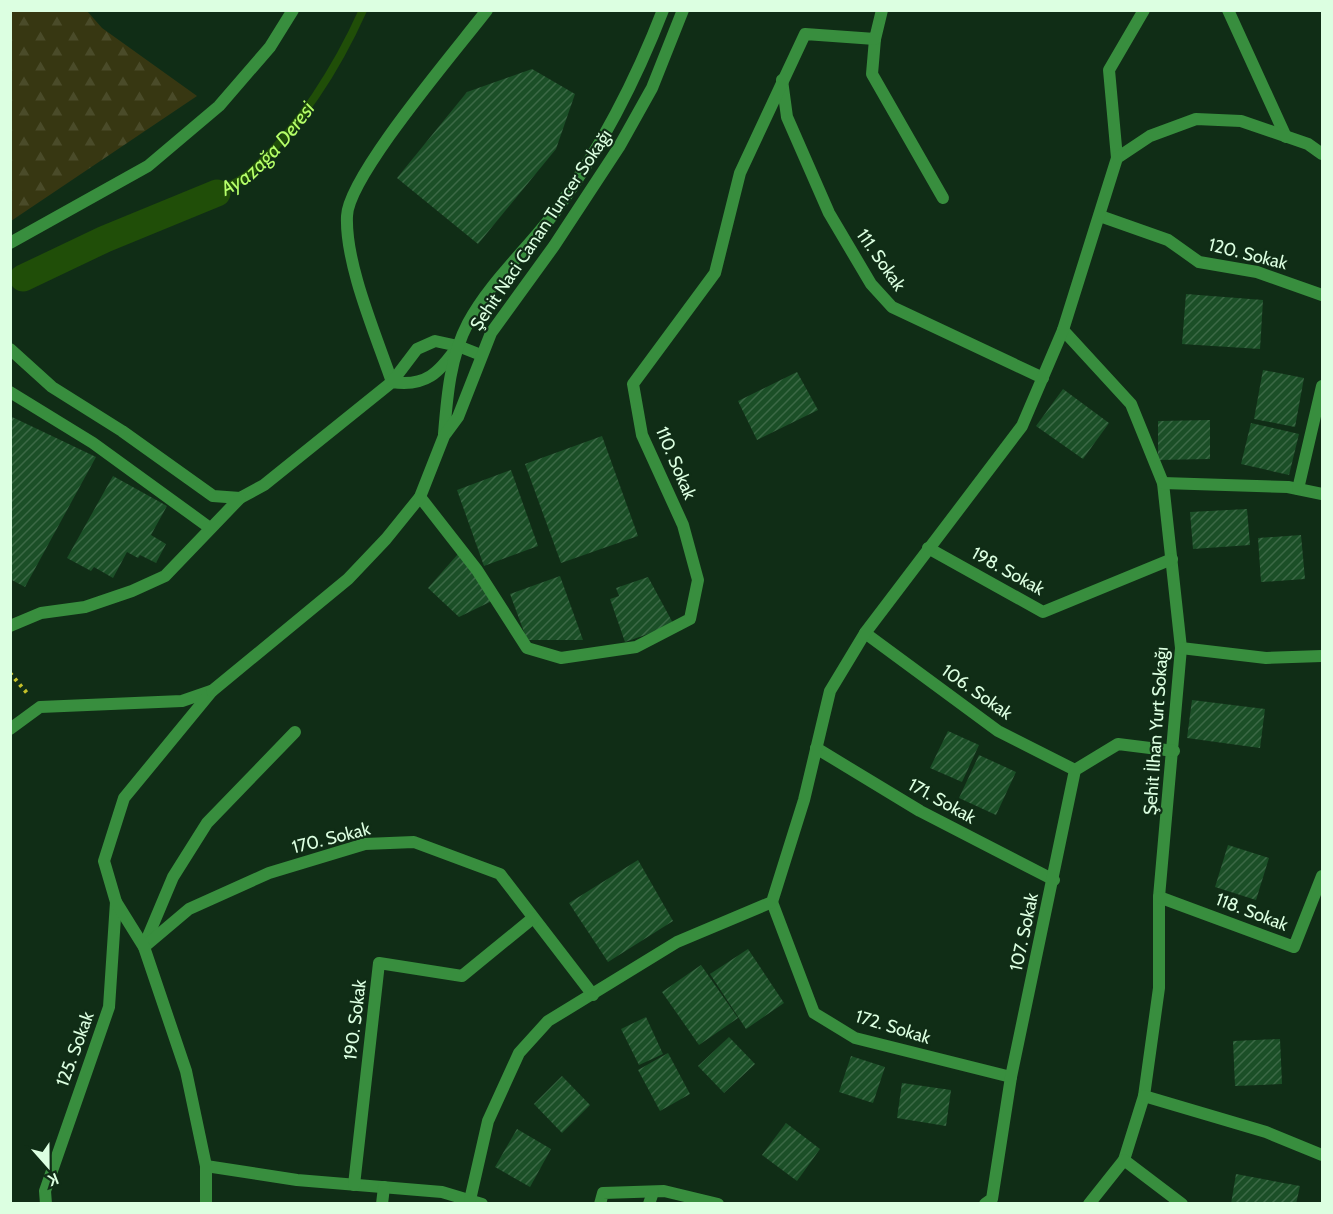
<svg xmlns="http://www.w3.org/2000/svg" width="1333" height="1214" font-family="Cabin,sans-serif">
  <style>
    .forest { fill: url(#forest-firs) }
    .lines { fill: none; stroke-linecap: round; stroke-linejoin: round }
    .stream { stroke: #204e08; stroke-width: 8 }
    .canal { stroke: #204e08; stroke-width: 27 }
    .building { fill: url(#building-hatch) }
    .path { stroke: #c5c02a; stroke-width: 4; stroke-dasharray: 3 4.5; stroke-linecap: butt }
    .service { stroke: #388e3e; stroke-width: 12 }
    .minor { stroke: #388e3e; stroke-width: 12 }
    .tertiary { stroke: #388e3e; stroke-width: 12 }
    .labels { text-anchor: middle; stroke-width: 4.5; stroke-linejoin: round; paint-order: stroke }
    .street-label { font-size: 18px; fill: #dcffe1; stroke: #102d16 }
    .water-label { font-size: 20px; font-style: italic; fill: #b6ff6a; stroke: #102d16 }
  </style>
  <defs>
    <pattern id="forest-firs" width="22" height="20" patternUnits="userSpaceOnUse" patternTransform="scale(1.5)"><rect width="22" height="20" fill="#373712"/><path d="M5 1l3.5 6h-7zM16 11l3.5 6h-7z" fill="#4a4b29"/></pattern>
    <pattern id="building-hatch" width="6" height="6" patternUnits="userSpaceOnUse" patternTransform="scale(1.5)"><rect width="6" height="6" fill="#1b4f27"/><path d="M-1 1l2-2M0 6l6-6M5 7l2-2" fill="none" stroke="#3c6946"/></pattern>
  </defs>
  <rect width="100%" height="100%" fill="#102d16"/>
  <path class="forest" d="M11,10L87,11L102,28L197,96L11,221Z"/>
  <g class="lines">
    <path class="stream" id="s1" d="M217,193C228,186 243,180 252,171C299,128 337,68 363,10"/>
    <path class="canal" d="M23,278L105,239L217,193"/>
  </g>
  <g class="building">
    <path d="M532,69L575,94L556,149L478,244L397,178L467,92Z"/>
    <path d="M1186,294L1263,300L1260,349L1182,344Z"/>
    <path d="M1263,370L1304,378L1295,427L1254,419Z"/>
    <path d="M797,372L818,410L757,440L738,401Z"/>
    <path d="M1063,389L1109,423L1083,459L1036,426Z"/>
    <path d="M10,416L96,457L25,587L10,579Z"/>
    <path d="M1210,420V459L1158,460V421Z"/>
    <path d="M1251,423L1299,434L1289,475L1241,464Z"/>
    <path d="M602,436L638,536L561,563L525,464Z"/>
    <path d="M511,470L538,546L484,566L457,490Z"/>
    <path d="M113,476L167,506L151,535L166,544L156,563L140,555L138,558L127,552L113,578L94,567L91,571L67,558Z"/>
    <path d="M1247,509L1250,545L1193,549L1190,512Z"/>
    <path d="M1301,535L1305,579L1261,582L1258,538Z"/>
    <path d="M458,554L496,599L459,617L428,588Z"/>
    <path d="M560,576L583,640H527L510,594Z"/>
    <path d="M648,577L674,625L625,642L610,599L619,596L616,588Z"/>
    <path d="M1192,700L1265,709L1260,748L1187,738Z"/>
    <path d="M948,731L979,745L962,782L930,768Z"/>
    <path d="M979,755L1016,772L996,815L959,798Z"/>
    <path d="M1228,845L1269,858L1256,900L1215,887Z"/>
    <path d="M638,860L673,921L608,962L569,903Z"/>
    <path d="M748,949L784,1003L746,1029L710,974Z"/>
    <path d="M701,965L738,1018L699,1045L662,992Z"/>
    <path d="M646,1017L663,1054L639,1065L621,1029Z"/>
    <path d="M729,1037L755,1064L724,1093L698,1066Z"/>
    <path d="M1280,1039L1282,1084L1235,1086L1233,1041Z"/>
    <path d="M668,1053L690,1094L660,1111L638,1070Z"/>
    <path d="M851,1056L885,1067L873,1103L839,1092Z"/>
    <path d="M562,1076L590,1105L562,1133L534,1104Z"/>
    <path d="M902,1083L951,1090L946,1126L897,1118Z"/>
    <path d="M786,1123L820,1149L797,1181L762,1155Z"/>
    <path d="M517,1129L551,1149L530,1187L495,1167Z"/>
    <path d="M1236,1174L1300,1186L1296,1204H1231Z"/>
  </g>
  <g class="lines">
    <path class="path" d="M10,673L27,693"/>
    <g class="service">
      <path d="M392,382C376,335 345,264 347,216C348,176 458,48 487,10"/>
      <path d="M10,392L93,443L210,528"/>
    </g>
    <g class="minor">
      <path d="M1228,10L1286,137"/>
      <path d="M875,39L872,74L943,198"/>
      <path d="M782,80L787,117L829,213L871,284L892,307L1043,378"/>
      <path d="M1117,158L1109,70L1144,10"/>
      <path d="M1100,216L1168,240L1199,262L1257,272L1322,295"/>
      <path d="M10,243L148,166L219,106L270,47L293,10"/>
      <path d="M1063,330L1131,404L1163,483L1181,648L1159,897V988L1144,1096L1124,1160L1089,1204"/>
      <path d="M10,349L52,387L122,431L213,496L240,498L264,485L392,382L417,349L435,341L458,346C439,373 426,387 392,382"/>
      <path d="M1163,483L1288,487L1322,494"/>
      <path d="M1298,489L1322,386"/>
      <path d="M420,497L477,570L527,648L561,658L636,647L690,619L698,580L683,525L642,435L633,384L715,273L740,173L805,34L875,39L882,10"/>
      <path d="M928,548L1043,612L1172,559"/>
      <path d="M10,626L41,613L85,607L132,591L165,576L240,498"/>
      <path d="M865,633L998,731L1075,770"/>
      <path d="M1181,648L1266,658L1322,656"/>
      <path d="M10,729L40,707L182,701L211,691"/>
      <path d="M816,748L920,811L1054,880"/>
      <path d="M1159,897L1294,947L1322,876"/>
      <path d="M772,902L814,1013L855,1038L1011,1077"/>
      <path d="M144,946L173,877L207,823L295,732"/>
      <path d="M144,947L189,909L269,873L365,844L414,842L500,874L593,995"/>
      <path d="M1144,1096L1266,1132L1322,1155"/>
      <path d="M1124,1160L1182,1204"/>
      <path d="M206,1166L297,1180L442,1192L482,1204"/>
      <path d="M354,1185L379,963L462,976L533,918"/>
      <path d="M470,1200L488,1121L519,1053L548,1021L677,942L772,902L804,800L830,691L865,633L1022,426L1063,330L1117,158L1150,136L1196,119L1241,121L1308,144L1322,154"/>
      <path d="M46,1204L45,1191L109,1007L116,902"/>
      <path d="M206,1204V1166L186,1071L144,947L116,902L104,861L124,798L212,691"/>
      <path d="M382,1204L384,1187"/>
      <path d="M600,1204L603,1193L664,1191L718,1204"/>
      <path d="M649,1204L653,1192"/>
      <path d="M985,1204L992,1199L1011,1077L1075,770L1118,744L1174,751"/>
    </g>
    <g class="tertiary">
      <path d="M458,346L481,355"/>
      <path d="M444,434C447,397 450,357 468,323C491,280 530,247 558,208C601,147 636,80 663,10"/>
      <path d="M212,691L348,579L386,539L420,497L444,436L458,417L491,333L554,246L619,147L652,88L683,10"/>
    </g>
  </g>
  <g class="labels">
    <g class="street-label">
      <text transform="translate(541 230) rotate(-56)" y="6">Şehit Naci Canan Tuncer Sokağı</text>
      <text transform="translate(1248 254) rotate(14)" y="6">120. Sokak</text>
      <text transform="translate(881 260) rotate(55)" y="6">111. Sokak</text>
      <text transform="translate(676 463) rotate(67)" y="6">110. Sokak</text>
      <text transform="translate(1008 571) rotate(29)" y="6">198. Sokak</text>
      <text transform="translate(977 692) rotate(35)" y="6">106. Sokak</text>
      <text transform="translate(1156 731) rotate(-86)" y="6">Şehit İlhan Yurt Sokağı</text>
      <text transform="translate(942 801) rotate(29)" y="6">171. Sokak</text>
      <text transform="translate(331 838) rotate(-14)" y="6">170. Sokak</text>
      <text transform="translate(1252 912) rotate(21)" y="6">118. Sokak</text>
      <text transform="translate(1024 932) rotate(-78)" y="6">107. Sokak</text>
      <text transform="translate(355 1020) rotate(-83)" y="6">190. Sokak</text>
      <text transform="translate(893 1027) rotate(17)" y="6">172. Sokak</text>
      <text transform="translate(75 1049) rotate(-70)" y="6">125. Sokak</text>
    </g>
    <g class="water-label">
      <text dy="7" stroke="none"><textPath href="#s1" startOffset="68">Ayazağa Deresi</textPath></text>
    </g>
  </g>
  <rect width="1333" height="1214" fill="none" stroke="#dcffe1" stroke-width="24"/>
  <g transform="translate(48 1166) rotate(159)" stroke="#102d16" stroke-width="4.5" paint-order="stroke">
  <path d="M0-4.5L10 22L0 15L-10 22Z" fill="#dcffe1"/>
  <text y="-9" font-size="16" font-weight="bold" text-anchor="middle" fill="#dcffe1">K</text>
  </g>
</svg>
